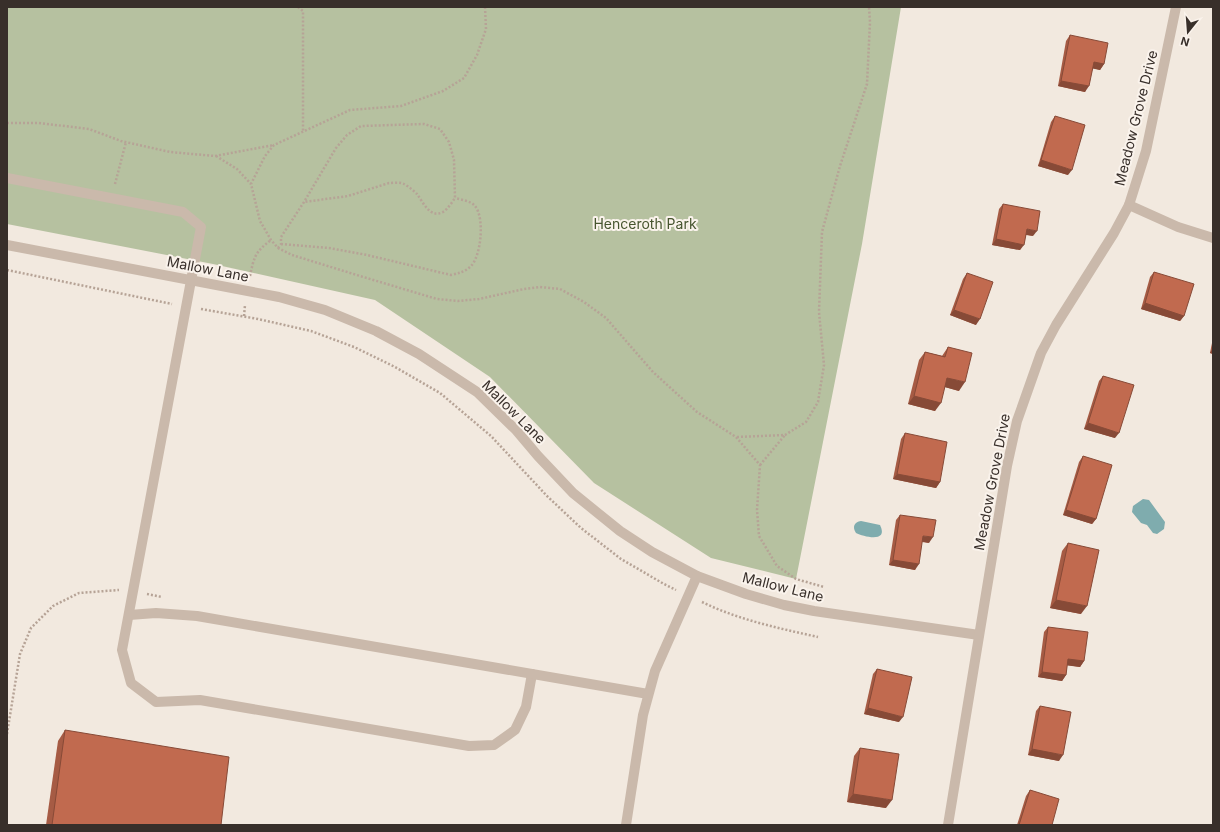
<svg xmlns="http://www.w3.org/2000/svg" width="1220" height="832" font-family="Inter,sans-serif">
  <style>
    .green { fill: #b6c1a0 }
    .water { fill: #7facae }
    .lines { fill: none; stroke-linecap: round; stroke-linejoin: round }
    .path { stroke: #b6a396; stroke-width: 2.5; stroke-dasharray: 2 2; stroke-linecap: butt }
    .minor { stroke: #cab9ab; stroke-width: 10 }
    .wall { fill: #a65b44 }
    .shaded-wall { fill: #874a37 }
    .building { fill: #c16a4f; stroke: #874a37 }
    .labels { text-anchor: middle; stroke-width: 4; stroke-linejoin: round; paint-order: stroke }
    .street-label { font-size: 14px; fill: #382f2a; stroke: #faf3ec }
    .park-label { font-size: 14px; fill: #47552f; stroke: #faf3ec }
  </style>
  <rect width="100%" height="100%" fill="#f2e9df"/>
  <path class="green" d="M7,7H901L862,244L796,579L711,558L594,483L490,377L375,300L213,264L7,224Z"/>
  <g class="water">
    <path d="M1143,499L1149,500L1165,522L1164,529L1157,534L1153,533L1147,525L1141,523L1132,512L1133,506Z"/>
    <path d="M861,521L880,525C889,543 864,537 856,533C852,527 854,522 861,521Z"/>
  </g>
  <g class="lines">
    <g class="path">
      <path d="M298,7L303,11V132"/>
      <path d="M485,7L486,29L477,55L464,78L443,91L401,106L350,110L274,145L265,156L251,184L260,221L271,240L278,248L292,255L360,276L437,299L458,301L479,299L524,289L540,287L560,289L584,302L606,318L653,372L697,412L736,437L760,465L757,510L759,536L777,566L796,579L824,587"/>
      <path d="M7,123H39L89,129L121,141L170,152L215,156L274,145"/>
      <path d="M216,156L237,169L251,184"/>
      <path d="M115,184L126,142"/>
      <path d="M281,244L329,248L367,255L451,275C459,273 465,272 471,266C481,256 485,218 475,206C471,201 462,200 455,198"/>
      <path d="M278,248L281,244V237L304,202L336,148L347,135L361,126L424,124L440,129L449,142L454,160L455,198C452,202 448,209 443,212C430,219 423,202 417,194C414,191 408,186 404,184C400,182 394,183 389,183L348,196L304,202"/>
      <path d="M7,270L172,304"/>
      <path d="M250,276C254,257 255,252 271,240"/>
      <path d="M201,309L258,319L311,331L354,347L395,367L440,393L491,436L547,496L581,528L621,559L664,584L676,590"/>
      <path d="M244,316L245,305"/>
      <path d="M737,437L785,435L806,422L818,402L824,365L819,312L822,232L840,166L867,84L870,22L869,7"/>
      <path d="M760,465L785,435"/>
      <path d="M147,594L162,597"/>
      <path d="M702,602C739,620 778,628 818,637"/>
      <path d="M7,734L20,654L31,628L53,606L79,593L119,590"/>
    </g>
    <g class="minor">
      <path d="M7,178L183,212L201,227L122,650L131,683L156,702L200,700L469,746L494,745L515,730L526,707L532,674"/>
      <path d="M1129,205L1178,227L1213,238"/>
      <path d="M7,245L279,297L325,310L376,331L419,354L477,392L516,430L538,456L573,493L620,531L652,552L697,576L746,594L784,605L814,611L979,635"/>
      <path d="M129,615L156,613L197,616L648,694"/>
      <path d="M626,825L643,715L655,671L697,576"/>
      <path d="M948,825L1007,466L1017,421L1041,353L1056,325L1114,233L1129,205L1146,151L1176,7"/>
    </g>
  </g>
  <g class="wall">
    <path d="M1070,35L1104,64L1100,70L1093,68L1085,92L1058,86L1066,41Z"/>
    <path d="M1055,116L1068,175L1038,166L1051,122Z"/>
    <path d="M1003,204L1033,236L1026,235L1020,250L992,245L999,209Z"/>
    <path d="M1154,272L1184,316L1180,321L1141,309L1150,277Z"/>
    <path d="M967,273L976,325L950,315L963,279Z"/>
    <path d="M1213,338V354L1210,353Z"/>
    <path d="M948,347L959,391L945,387L935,411L908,404L919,360L925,352L942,356Z"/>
    <path d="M1103,376L1115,438L1084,429L1099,381Z"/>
    <path d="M905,433L940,482L936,488L893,479L901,439Z"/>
    <path d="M1083,456L1096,519L1092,524L1063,515L1079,462Z"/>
    <path d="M900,515L929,543L922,542L915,570L889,565L896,520Z"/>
    <path d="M1068,543L1081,614L1050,608L1062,551Z"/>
    <path d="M1048,627L1084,661L1080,667L1067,665L1066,675L1062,681L1038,677L1044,632Z"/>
    <path d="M877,669L899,722L864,714L873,674Z"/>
    <path d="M1040,706L1059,761L1028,755L1036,711Z"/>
    <path d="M65,730L221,825H46L58,741Z"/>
    <path d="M860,748L886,808L847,802L854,756Z"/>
    <path d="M1030,790L1052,825H1017L1026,796Z"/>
  </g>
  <g class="shaded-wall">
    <path d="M1094,62L1104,64L1100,70L1090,68Z"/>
    <path d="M1061,81L1089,86L1085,92L1058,86Z"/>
    <path d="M1041,160L1072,170L1068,175L1038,166Z"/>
    <path d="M1027,229L1037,231L1033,236L1023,234Z"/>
    <path d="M996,239L1024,245L1020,250L992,245Z"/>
    <path d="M1145,303L1184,316L1180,321L1141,309Z"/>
    <path d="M954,310L980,319L976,325L950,315Z"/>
    <path d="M1213,348V354L1210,353Z"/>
    <path d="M947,378L965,382L959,391L941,386Z"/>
    <path d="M914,396L941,403L935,411L908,404Z"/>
    <path d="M1088,423L1119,433L1115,438L1084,429Z"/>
    <path d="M897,474L940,482L936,488L893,479Z"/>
    <path d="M1066,510L1096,519L1092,524L1063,515Z"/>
    <path d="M923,536L933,537L929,543L920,541Z"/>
    <path d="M893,560L919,564L915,570L889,565Z"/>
    <path d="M1056,600L1087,606L1081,614L1050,608Z"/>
    <path d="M1068,659L1084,661L1080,667L1064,665Z"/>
    <path d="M1042,672L1066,675L1062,681L1038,677Z"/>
    <path d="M868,708L903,717L899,722L864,714Z"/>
    <path d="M1032,749L1063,755L1059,761L1028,755Z"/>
    <path d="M853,794L892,800L886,808L847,802Z"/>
  </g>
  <g class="building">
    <path d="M1070,35L1108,43L1104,64L1094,62L1089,86L1061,81Z"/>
    <path d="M1055,116L1085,125L1072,170L1041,160Z"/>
    <path d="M1003,204L1040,211L1037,231L1027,229L1024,245L996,239Z"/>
    <path d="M1154,272L1194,284L1184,316L1145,303Z"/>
    <path d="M967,273L993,282L980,319L954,310Z"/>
    <path d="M948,347L972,353L965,382L947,378L941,403L914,396L925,352L945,357Z"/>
    <path d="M1103,376L1134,385L1119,433L1088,423Z"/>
    <path d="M905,433L947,442L940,482L897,474Z"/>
    <path d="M1083,456L1112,465L1096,519L1066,510Z"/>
    <path d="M900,515L936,520L933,537L923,536L919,564L893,560Z"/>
    <path d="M1068,543L1099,550L1087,606L1056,600Z"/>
    <path d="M1048,627L1088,632L1084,661L1068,659L1066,675L1042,672Z"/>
    <path d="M877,669L912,677L903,717L868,708Z"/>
    <path d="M1040,706L1071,712L1063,755L1032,749Z"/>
    <path d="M65,730L229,757L221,825H52Z"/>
    <path d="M860,748L899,754L892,800L853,794Z"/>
    <path d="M1030,790L1059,799L1052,825H1019Z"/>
  </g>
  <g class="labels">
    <g class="street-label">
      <text transform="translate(1136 118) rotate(-76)" y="5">Meadow Grove Drive</text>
      <text transform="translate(208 269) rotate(11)" y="5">Mallow Lane</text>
      <text transform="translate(514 412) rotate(45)" y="5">Mallow Lane</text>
      <text transform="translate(992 482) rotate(-79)" y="5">Meadow Grove Drive</text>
      <text transform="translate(783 587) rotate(14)" y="5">Mallow Lane</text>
    </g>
    <g class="park-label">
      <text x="645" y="229">Henceroth Park</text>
    </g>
  </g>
  <rect width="1220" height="832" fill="none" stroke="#382f2a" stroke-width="16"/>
  <g transform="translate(1188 32) rotate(197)" stroke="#faf3ec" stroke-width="3" paint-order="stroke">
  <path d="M0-3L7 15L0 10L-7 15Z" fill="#382f2a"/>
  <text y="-6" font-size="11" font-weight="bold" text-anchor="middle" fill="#382f2a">N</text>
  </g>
</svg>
